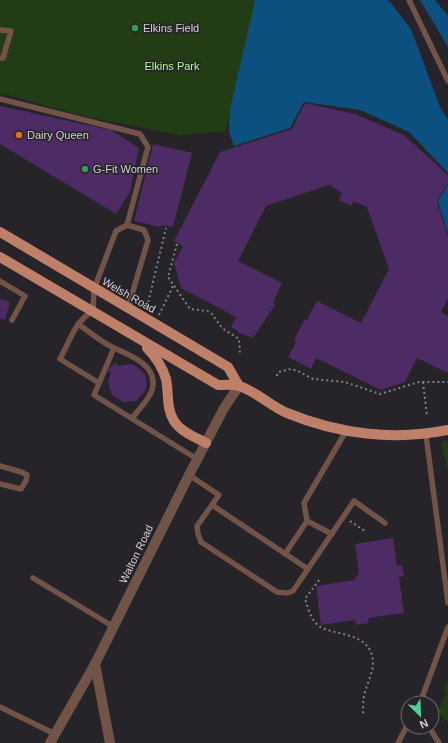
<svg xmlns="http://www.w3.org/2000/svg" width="448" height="743" font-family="Arial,sans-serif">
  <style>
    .green { fill: #223d15 }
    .water { fill: #0c507f }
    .building { fill: #4d2b64 }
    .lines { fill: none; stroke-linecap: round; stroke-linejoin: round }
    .path { stroke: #838086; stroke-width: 2; stroke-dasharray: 2 3; stroke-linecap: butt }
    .lane { stroke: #725348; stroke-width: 5.5 }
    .street { stroke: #725348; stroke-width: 10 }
    .primary { stroke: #bf8069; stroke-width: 10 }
    .leisure-dot { fill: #2e9e5b; stroke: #262329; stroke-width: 1.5 }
    .food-dot { fill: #e8710a; stroke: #262329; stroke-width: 1.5 }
    .labels { text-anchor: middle; stroke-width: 3; stroke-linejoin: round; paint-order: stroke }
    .poi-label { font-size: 11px; fill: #d5d2d7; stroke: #262329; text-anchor: start }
    .park-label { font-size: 11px; fill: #b8f69e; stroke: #262329 }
    .street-label { font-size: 11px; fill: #d5d2d7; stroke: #262329 }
  </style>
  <rect width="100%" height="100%" fill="#262329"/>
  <g class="green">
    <path d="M0,0H255L226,131L179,135L83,116L0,93Z"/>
    <path d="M447,440L448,442V472L441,442Z"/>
    <path d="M448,681V723L438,711L447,692L444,689Z"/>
  </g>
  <g class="water">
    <path d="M255,0H387L390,2L411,29L440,107L448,120V173L409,132L360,110L304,102L290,128L234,146L229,132L230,109Z"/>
    <path d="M420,0H435L448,16V47Z"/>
    <path d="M448,184V233L438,202Z"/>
  </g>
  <g class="building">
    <path d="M305,103L355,114L404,135L448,175V182L437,202L448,236V299L441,312L448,316V373L417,358L405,382L381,390L316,358L311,369L288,357L296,342L294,340L305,319L307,320L317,301L361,323L389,269L367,207L354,201L351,206L339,200L342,193L329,185L266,206L238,261L282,283L273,303L275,305L253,338L237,332L238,331L231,327L236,317L181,288L174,263L183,246L174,241L220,152L292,129Z"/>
    <path d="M0,106L111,130L139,148L130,192L116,214L0,144Z"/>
    <path d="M153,144L192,153L173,227L162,225L160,227L134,221Z"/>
    <path d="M0,299L10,302L5,320L0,318Z"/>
    <path d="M115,363L118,366L130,364L136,366L145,374L147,386L145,391L136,401L123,402L112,395L108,382L111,372L107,371Z"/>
    <path d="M393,538L397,566L402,565L404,576L399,577L404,613L368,618L369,623L356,625L355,620L321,625L316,586L354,580L359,573L355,544Z"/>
  </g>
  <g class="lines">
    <g class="path">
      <path d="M177,244L168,277L190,309L207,311L212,314L222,328L239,339L240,354"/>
      <path d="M147,307L166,228"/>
      <path d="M159,315L173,286"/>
      <path d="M279,372L291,369L298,371L313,379L345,382L380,394L419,382H448"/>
      <path d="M276,375H279"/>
      <path d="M423,382L427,416"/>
      <path d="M350,521L365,531"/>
      <path d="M319,580L305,599C308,608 311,620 319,626C336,637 372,631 373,663C373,674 366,685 364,696C363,702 363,708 363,714"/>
    </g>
    <g class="lane">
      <path d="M409,0L448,81"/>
      <path d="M0,30L11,31L3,58H0"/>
      <path d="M0,99L140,134L148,147L127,225L116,231L94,289L93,311C75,321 70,341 60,359L99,383"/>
      <path d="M127,225L144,230L148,240L128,308"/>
      <path d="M0,281L25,296L12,320"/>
      <path d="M78,324C90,332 101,342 114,348C129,355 155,364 153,385C152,397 139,409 132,418"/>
      <path d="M114,348L94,395L197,459"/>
      <path d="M426,435L448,603"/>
      <path d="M0,466L21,472L27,475L26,481L21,489L0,484"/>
      <path d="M189,475L219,495L197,526L198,534L201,542L277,592L287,593L293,591L354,501L385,523"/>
      <path d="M212,505L308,569"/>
      <path d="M332,534L307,521L304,503L346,431"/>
      <path d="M285,554L307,521"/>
      <path d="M33,578L114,627"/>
      <path d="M420,703L448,627"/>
      <path d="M0,707L55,734"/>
      <path d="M429,727L439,743"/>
      <path d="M398,743L408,724"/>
    </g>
    <g class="street">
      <path d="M50,743L95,664"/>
      <path d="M110,743L95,664L189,475L224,408L239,386"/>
    </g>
    <g class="primary">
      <path d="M0,232L228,367L239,386"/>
      <path d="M0,257L218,385C224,385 233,384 239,386C254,390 272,407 287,413C338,434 394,441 448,430"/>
      <path d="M147,348C156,357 162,366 166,379C169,393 166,408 174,421C181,432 195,437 206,443"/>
    </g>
  </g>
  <g class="leisure-dot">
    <circle cx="135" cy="28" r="4"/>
    <circle cx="85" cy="169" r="4"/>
  </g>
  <circle class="food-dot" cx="19" cy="135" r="4"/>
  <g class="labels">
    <g class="poi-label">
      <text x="143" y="32">Elkins Field</text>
      <text x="27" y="139">Dairy Queen</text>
      <text x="93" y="173">G-Fit Women</text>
    </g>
    <g class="park-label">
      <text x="172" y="70">Elkins Park</text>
    </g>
    <g class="street-label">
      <text transform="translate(129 295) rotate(30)" y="4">Welsh Road</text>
      <text transform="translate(136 554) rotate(-64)" y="4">Walton Road</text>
    </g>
  </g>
  <g transform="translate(420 715) rotate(156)"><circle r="19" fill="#262329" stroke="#6c696f"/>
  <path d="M0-3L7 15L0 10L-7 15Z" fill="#4dd39a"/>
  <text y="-6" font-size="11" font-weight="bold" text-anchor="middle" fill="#d5d2d7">N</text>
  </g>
</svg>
